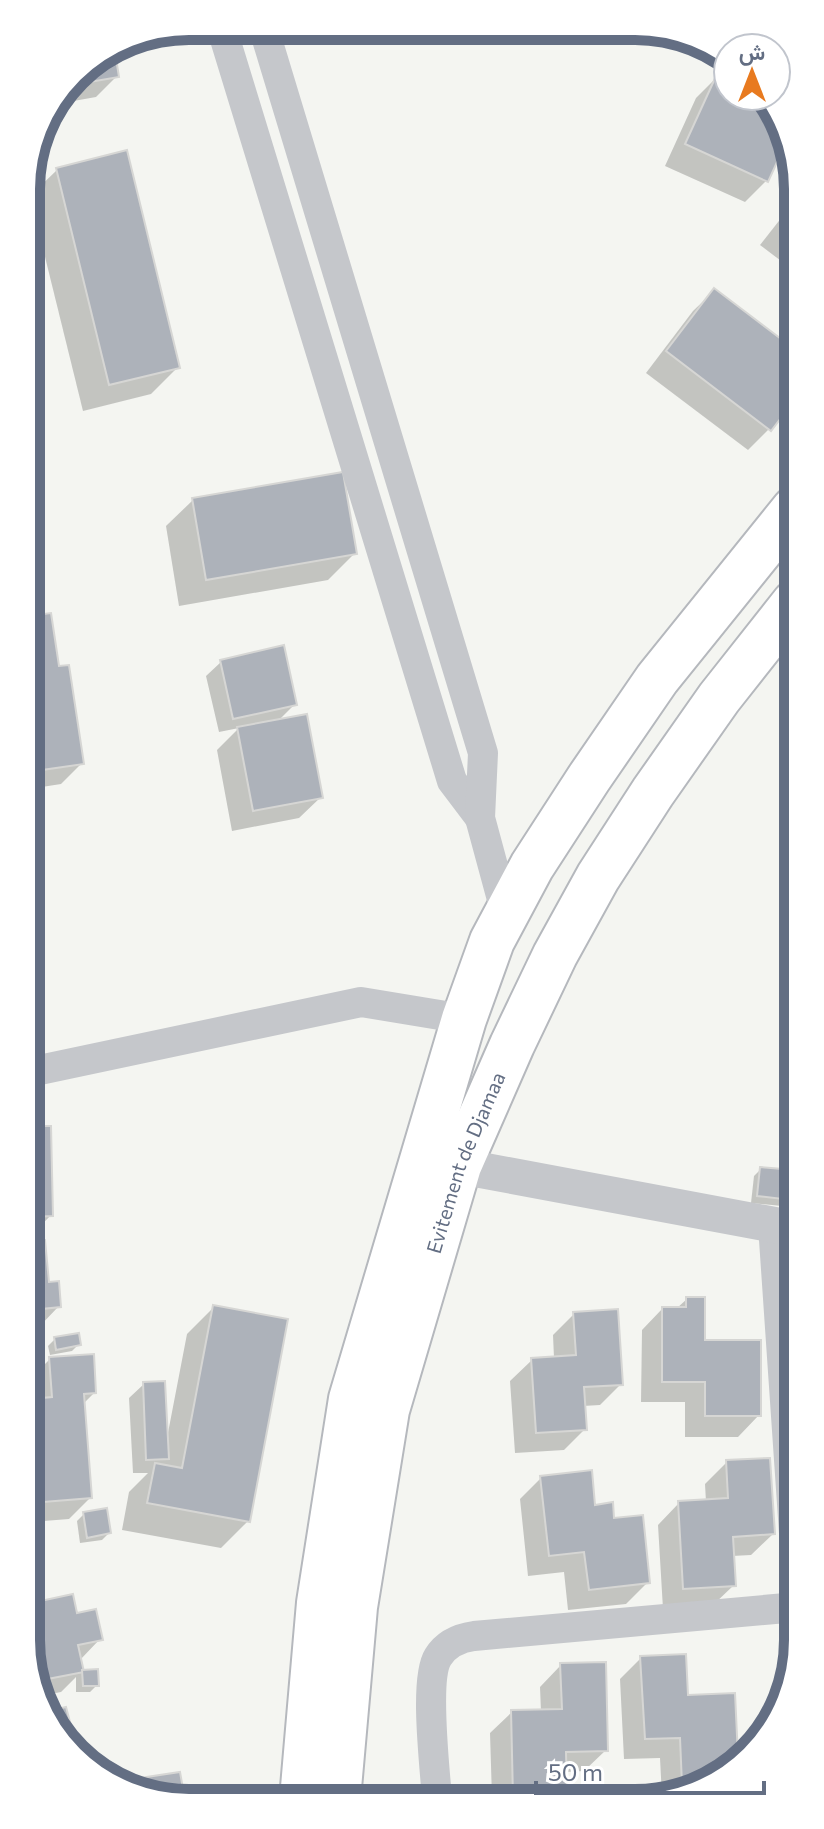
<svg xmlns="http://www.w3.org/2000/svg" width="824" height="1829" font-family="Commissioner,Vazirmatn,sans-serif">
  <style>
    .shadow { fill: #0003 }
    .building { fill: #adb2ba; stroke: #d6d6d4; stroke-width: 2 }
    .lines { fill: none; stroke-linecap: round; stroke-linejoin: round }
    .primary-casing { stroke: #b5b8bd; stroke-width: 48 }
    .minor { stroke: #c5c7cb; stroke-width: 30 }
    .tertiary { stroke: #c5c7cb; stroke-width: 36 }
    .primary { stroke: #fff; stroke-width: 44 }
    .labels { text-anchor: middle; stroke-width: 8; stroke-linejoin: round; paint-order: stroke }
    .street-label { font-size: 20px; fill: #636e83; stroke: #fff }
    .rim { fill: none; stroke: #636e83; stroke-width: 10 }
  </style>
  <rect width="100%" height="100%" fill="#f4f5f1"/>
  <g class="shadow">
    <path d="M112,48L117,76L96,97L51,105L81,67Z"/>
    <path d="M717,77L728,82V96H763L787,136L766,181L745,202L665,166L696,98Z"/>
    <path d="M57,170L178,367L151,394L83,411L30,196Z"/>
    <path d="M793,203V270L760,245Z"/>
    <path d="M715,290L793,350V398L769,429L748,450L646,373L693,311Z"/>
    <path d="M193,500L355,553L328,580L179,606L166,526Z"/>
    <path d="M50,615L57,669L82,763L61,784L29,789L28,618Z"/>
    <path d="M221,662L295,704L277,722L321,797L299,818L232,831L217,750L239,728L219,732L206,676Z"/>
    <path d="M30,1128H49L51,1215L30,1237Z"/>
    <path d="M761,1169L789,1199L782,1206L751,1203L754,1176Z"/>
    <path d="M30,1243L47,1284L59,1306L38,1328H32L33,1341L30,1343Z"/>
    <path d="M687,1299L703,1342L759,1415L738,1437H685V1402H641L642,1330L663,1308H677Z"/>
    <path d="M214,1307L248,1521L221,1548L122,1530L129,1492L148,1473H133L129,1398L144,1384L167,1438L187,1334Z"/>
    <path d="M574,1314L621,1384L600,1405L583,1406L585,1429L564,1450L515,1453L510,1381L532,1360L554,1358L553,1335Z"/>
    <path d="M55,1339L79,1344L72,1351L50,1355L48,1346Z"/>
    <path d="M50,1359L94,1393L83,1404L90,1498L69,1519L31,1522V1378Z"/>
    <path d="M727,1462L773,1534L751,1555L732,1556L734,1585L712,1606L663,1609L658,1525L679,1503L706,1502L705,1484Z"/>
    <path d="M541,1478L594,1507L613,1520L648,1582L626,1604L568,1610L564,1572L528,1576L520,1499Z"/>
    <path d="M84,1514L109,1533L102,1540L80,1543L77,1521Z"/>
    <path d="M31,1605L76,1616L100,1639L80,1660L82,1672L97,1685L90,1692H76V1677L61,1692L40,1696L32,1683Z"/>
    <path d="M641,1658L687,1697L733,1695L736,1758L678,1797H662L660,1758L624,1759L620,1679Z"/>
    <path d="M561,1665L606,1750L584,1771L565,1772L564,1798H492L490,1733L512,1712H541L540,1687Z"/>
  </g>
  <g class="building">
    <path d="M114,46L119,77L66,86L81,67Z"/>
    <path d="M717,74L728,80V96H763L788,138L768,182L685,144Z"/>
    <path d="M127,150L180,368L109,385L56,168Z"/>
    <path d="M714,288L793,348V402L771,431L666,351Z"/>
    <path d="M343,472L357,554L206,580L192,498Z"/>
    <path d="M51,613L59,666L69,665L84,764L28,772V616Z"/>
    <path d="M284,645L297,705L233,719L220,660Z"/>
    <path d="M307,714L323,798L253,811L237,727Z"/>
    <path d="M30,1126H51L53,1216L30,1217Z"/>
    <path d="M760,1167L794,1170L791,1200L757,1196Z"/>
    <path d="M45,1240L49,1282L59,1281L61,1307L32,1310L35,1342H30V1241Z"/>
    <path d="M686,1297H705V1340H761V1416H705V1382H662V1307H686Z"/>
    <path d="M213,1305L288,1319L250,1522L147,1503L155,1463L182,1468Z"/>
    <path d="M618,1309L623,1385L584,1387L587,1430L536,1433L531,1358L576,1355L573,1312Z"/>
    <path d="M79,1333L81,1345L56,1350L54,1337Z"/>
    <path d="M94,1354L96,1393L84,1394L92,1498L31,1503V1399L52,1397L49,1357Z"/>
    <path d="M165,1381L169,1459L146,1460L143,1382Z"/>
    <path d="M770,1458L775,1534L733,1537L736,1586L683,1589L678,1501L728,1498L726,1460Z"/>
    <path d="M592,1470L595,1505L613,1502L614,1518L643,1515L650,1583L589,1590L584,1552L549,1556L540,1476Z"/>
    <path d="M107,1508L111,1533L87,1538L83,1512Z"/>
    <path d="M73,1594L77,1613L96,1609L103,1640L78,1645L84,1672L32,1682L31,1603Z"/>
    <path d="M686,1654L688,1695L735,1693L738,1757L698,1784L682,1785L680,1738L645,1739L640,1656Z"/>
    <path d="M606,1662L608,1751L566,1752L567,1797L513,1798L511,1710L562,1709L560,1663Z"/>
    <path d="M98,1669L99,1686H83L82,1670Z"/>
    <path d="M66,1707L74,1737L67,1739L49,1711Z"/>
    <path d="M180,1772L185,1800H157L120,1781Z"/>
  </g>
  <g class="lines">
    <g class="primary-casing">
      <g id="primary">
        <path d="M302,1799L319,1603L351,1399L464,1019L492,941L532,866L589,778L657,679L794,509"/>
        <path id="s1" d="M338,1799L355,1607L387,1410L459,1166L512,1045L555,955L598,877L653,792L719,698L794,603"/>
      </g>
    </g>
    <g class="minor">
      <path d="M221,26L452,781L480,818"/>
      <path d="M263,26L483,753L480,818L506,914"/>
      <path d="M30,1072L361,1002L464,1019"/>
      <path d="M773,1225L797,1577"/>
      <path d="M437,1799C435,1769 424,1679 438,1657C446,1644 460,1638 474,1636L797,1607"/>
    </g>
    <path class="tertiary" d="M459,1166L796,1229"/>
    <use href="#primary" class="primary"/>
  </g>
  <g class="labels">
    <g class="street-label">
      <text dy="7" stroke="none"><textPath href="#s1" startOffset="652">Evitement de Djamaa</textPath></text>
    </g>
  </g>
  <path d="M0 0H824V1829H0ZM189 40H635A149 149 0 0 1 784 189V1640A149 149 0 0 1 635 1789H189A149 149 0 0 1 40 1640V189A149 149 0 0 1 189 40Z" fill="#fff" fill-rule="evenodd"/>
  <path class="rim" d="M189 40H635A149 149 0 0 1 784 189V1640A149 149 0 0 1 635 1789H189A149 149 0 0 1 40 1640V189A149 149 0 0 1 189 40Z"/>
  <g transform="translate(752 72)"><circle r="38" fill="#ffffff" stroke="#c1c5cd" stroke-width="2"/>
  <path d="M0-6L14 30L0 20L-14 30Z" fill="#e87a1f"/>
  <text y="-12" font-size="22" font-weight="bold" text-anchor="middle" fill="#636e83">ش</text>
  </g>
  <path d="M536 1781v12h228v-12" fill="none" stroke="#636e83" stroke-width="4"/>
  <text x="548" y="1781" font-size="24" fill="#636e83" stroke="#ffffff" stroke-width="6" paint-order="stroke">50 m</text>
</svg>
